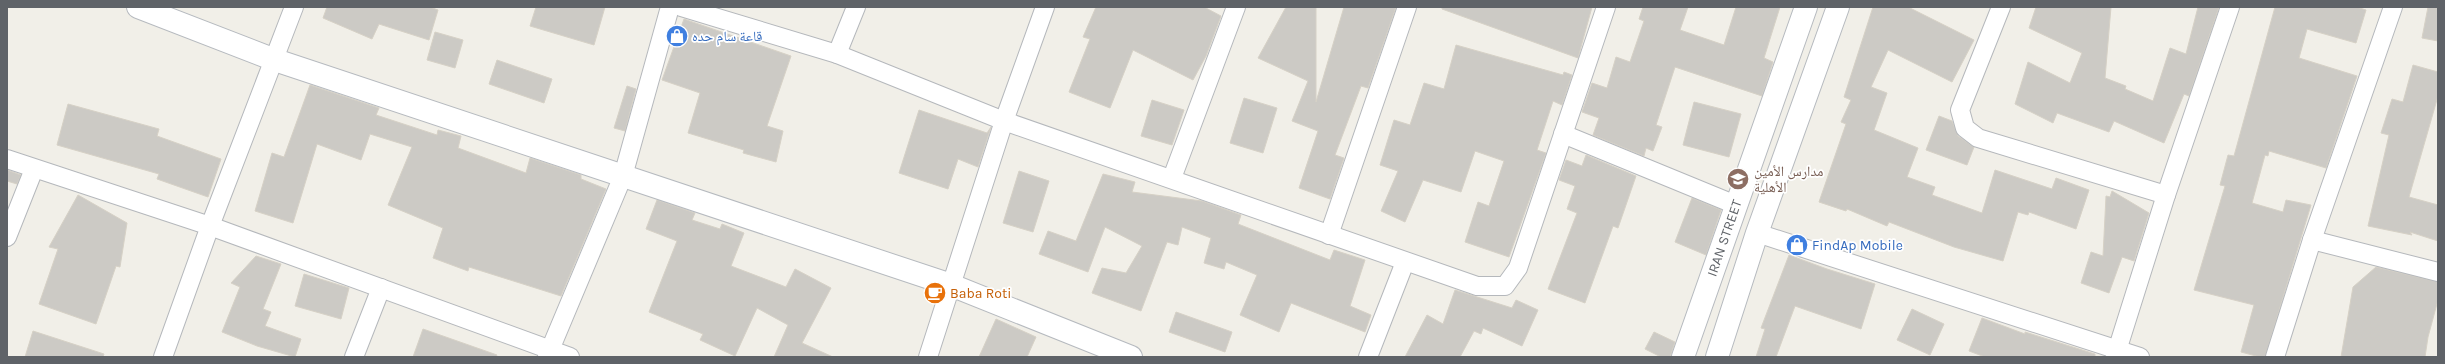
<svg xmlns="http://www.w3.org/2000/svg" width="2445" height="364" font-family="Karla,'Noto Naskh Arabic',sans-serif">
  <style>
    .building { fill: #cccac5; stroke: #d6d1c6 }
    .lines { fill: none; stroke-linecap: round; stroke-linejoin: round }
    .street-casing { stroke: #b5b8bc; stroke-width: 20 }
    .secondary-casing { stroke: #b6babf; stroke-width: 24 }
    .street { stroke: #fff; stroke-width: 18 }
    .secondary { stroke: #fff; stroke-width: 22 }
    .labels { text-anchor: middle; stroke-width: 3.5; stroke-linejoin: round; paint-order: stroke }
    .shop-label { font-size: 14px; fill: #366cbe; stroke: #fff; text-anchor: start }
    .education-label { font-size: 14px; fill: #785e54; stroke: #fff; text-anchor: start }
    .street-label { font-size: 14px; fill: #5f6368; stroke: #fff }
    .food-label { font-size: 14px; fill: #c56008; stroke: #fff; text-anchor: start }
  </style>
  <rect width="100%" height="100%" fill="#f1efe8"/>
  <g class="building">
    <path d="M327,7H430L438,10L429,40L379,24L372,39L323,18Z"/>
    <path d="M536,7H605L594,45L530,26Z"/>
    <path d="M1096,7H1204L1221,16L1206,56L1193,80L1133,50L1110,108L1069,92L1090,39L1083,37Z"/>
    <path d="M1286,7H1316V102L1344,7H1396L1368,88L1361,86L1335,155L1344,158L1330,199L1299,188L1318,131L1292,121L1308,81L1258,58Z"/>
    <path d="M1442,7H1592L1578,58L1442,9Z"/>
    <path d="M1643,7H1688L1680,30L1724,45L1736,7H1780L1764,58L1773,62L1762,96L1675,67L1656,125L1662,127L1653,151L1646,148L1644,156L1593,135L1599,118L1582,112L1592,83L1607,88L1616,57L1630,62L1644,21L1639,19Z"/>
    <path d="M1873,7H1908L1974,40L1952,82L1888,50L1871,87L1887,93L1874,130L1918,148L1907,177L1935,187L1932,195L1982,213L1995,170L2052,189L2056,178L2089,190L2076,229L2029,212L2028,215L2018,212L2003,261L1954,247L1889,222L1887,226L1847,209L1846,211L1819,202L1846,124L1841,122L1851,100L1844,97Z"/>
    <path d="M2036,7H2111L2105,78L2126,86L2125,89L2153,101L2170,48L2186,54L2198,7H2219L2189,96L2184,94L2164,143L2114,121L2109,132L2057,113L2053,123L2015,104L2028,62L2070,83L2082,53L2029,28Z"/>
    <path d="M2275,7H2357L2366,10L2356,43L2307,29L2299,58L2357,76L2326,168L2269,151L2268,156L2265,155L2252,203L2283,212L2286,200L2311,205L2265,357H2260L2241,352L2254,305L2194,290L2225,186L2220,185L2228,155L2234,156Z"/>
    <path d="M2428,7H2438V41L2422,38Z"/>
    <path d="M684,19L791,56L767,126L783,131L776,162L743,153L744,150L688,133L700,93L662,80Z"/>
    <path d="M435,32L463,40L455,68L427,60Z"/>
    <path d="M1456,45L1563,75L1564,72L1572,75L1562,105L1553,101L1537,150L1546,153L1509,257L1465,242L1478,202L1489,206L1504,161L1475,151L1461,192L1423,180L1405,222L1381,211L1398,171L1380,165L1394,120L1410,125L1424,83L1444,89Z"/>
    <path d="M497,60L552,79L544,103L489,84Z"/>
    <path d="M2413,65L2438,72V96L2409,197L2438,205V241L2410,232L2412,235L2368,226L2389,135L2381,133L2392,99L2403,102Z"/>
    <path d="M310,85L379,108L376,115L437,135L438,130L461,136L458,148L526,173L530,158L581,175V179L606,189L561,296L469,267L468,271L433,258L443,228L388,205L412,147L370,134L361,160L317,144L293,223L255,211L272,153L284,157Z"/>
    <path d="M627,86L636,89L625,131L614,128Z"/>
    <path d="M1244,98L1277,108L1263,153L1230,143Z"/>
    <path d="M1152,100L1184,110L1172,145L1141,136Z"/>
    <path d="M1694,102L1741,114L1729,157L1683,145Z"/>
    <path d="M68,104L159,129L157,136L221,159L208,197L157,179L159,174L57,145Z"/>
    <path d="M919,110L987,133L991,127L978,167L958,159L948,189L899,173Z"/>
    <path d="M1939,116L1952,121L1958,136L1974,147L1967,165L1926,150Z"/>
    <path d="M1586,155L1636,176L1618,228L1613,226L1585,303L1548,289L1577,213L1567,209L1575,186L1559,180L1566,160L1582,166Z"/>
    <path d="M7,170L21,175L17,184L7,181Z"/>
    <path d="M1019,171L1049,181L1033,232L1003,223Z"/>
    <path d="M1103,174L1135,182L1132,192L1202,201L1241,215L1238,224L1330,260L1334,250L1365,260L1350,306L1371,315L1365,332L1291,303L1279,332L1240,315L1257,275L1226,262L1224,269L1204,263L1211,238L1182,227L1178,245L1167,242L1141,311L1092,293L1102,268L1126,273L1142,246L1105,227L1088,272L1039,254L1048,231L1076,241Z"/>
    <path d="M2112,191L2149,213L2134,261L2122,257L2109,293L2081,283L2091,252L2103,256L2106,196L2110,197Z"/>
    <path d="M78,195L127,223L120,267L116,266L96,324L39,304L58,249L49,247Z"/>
    <path d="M1692,198L1721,210L1706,255L1675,242Z"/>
    <path d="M657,200L695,213L692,220L720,229L722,224L744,233L731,266L786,287L795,269L831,288L802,343L833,357H774L788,325L757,308L735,356L700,340L703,334L649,312L677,241L646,229Z"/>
    <path d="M1789,255L1827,269L1875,284L1861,329L1795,306L1776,357H1756L1765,329L1761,328Z"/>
    <path d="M256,256L281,264L263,309L271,312L265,326L301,339L295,357L257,346L222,332L240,287L231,283Z"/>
    <path d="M2376,267L2438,282V300L2428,337L2425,357H2341L2353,287Z"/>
    <path d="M304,274L349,288L341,319L295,306Z"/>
    <path d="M1455,290L1512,308L1516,300L1538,310L1522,346L1483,328L1481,334L1474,331L1460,357H1405L1427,315L1443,324Z"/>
    <path d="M1912,309L1944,324L1930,355L1897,340Z"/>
    <path d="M1176,312L1232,332L1225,352L1169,332Z"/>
    <path d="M1982,318L2025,334V332L2095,354V357H1985L1969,351Z"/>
    <path d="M996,319L1036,337L1027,357H979Z"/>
    <path d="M423,329L497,355L496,357H413Z"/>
    <path d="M33,331L104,354L103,357H25Z"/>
    <path d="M1654,332L1675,342L1670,357H1661L1645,349Z"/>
  </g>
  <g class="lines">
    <g class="street-casing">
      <g id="street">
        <path d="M681,7L837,54L1004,121L1477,286H1505L1518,268L1606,7"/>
        <path d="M2001,7L1960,110L1965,128L1978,138L2166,195"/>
        <path d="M837,54L856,7"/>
        <path d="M1563,134L1736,205"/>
        <path d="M7,159L210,226L570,357"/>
        <path d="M1172,178L1236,7"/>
        <path d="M1757,233L2140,357"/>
        <path d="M1329,235L1407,7"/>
        <path d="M7,237L34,169"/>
        <path d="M2312,240L2438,272"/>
        <path d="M163,357L210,226L294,7"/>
        <path d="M354,357L381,288"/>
        <path d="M547,357L623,176L670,7"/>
        <path d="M928,357L1004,121L1045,7"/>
        <path d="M1368,357L1405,262"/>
        <path d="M2115,357L2166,195L2230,7"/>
        <path d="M2275,357L2312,240L2393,7"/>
      </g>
    </g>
    <g class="secondary-casing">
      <g id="secondary">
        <path d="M138,7L275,60L951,285L1131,357"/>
        <path d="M1683,357L1806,7"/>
        <path d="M1717,357L1757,233L1838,7"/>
      </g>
    </g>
    <use href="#street" class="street"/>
    <use href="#secondary" class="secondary"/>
  </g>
  <defs>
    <g id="shop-disc" transform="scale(1.15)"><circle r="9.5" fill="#3f7fe0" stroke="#fff"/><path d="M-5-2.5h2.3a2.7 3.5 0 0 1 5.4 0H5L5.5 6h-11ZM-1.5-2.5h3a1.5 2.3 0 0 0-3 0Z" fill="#fff"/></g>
    <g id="school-disc" transform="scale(1.15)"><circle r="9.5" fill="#8d6e63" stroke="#fff"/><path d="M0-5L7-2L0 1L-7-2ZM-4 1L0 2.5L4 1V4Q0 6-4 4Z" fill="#fff"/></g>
    <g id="cafe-disc" transform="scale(1.15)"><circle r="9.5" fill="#e8710a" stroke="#fff"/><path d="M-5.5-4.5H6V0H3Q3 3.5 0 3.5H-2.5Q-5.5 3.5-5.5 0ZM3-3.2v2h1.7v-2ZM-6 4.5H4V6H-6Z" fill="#fff"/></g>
  </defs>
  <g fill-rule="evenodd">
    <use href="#shop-disc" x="677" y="36"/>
    <use href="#school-disc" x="1738" y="179"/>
    <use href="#shop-disc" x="1797" y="245"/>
    <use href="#cafe-disc" x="935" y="293"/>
  </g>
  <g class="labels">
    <g class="shop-label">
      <text x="692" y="41">قاعة سام حده</text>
      <text x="1812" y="250">FindAp Mobile</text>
    </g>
    <g class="education-label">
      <text x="1754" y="176">مدارس الأمين<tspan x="1754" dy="16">الأهلية</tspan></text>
    </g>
    <g class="street-label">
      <text transform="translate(1724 238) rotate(-71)" y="5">IRAN STREET</text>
    </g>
    <g class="food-label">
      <text x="950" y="298">Baba Roti</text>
    </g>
  </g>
  <rect width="2445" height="364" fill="none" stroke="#5f6368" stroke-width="16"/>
</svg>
